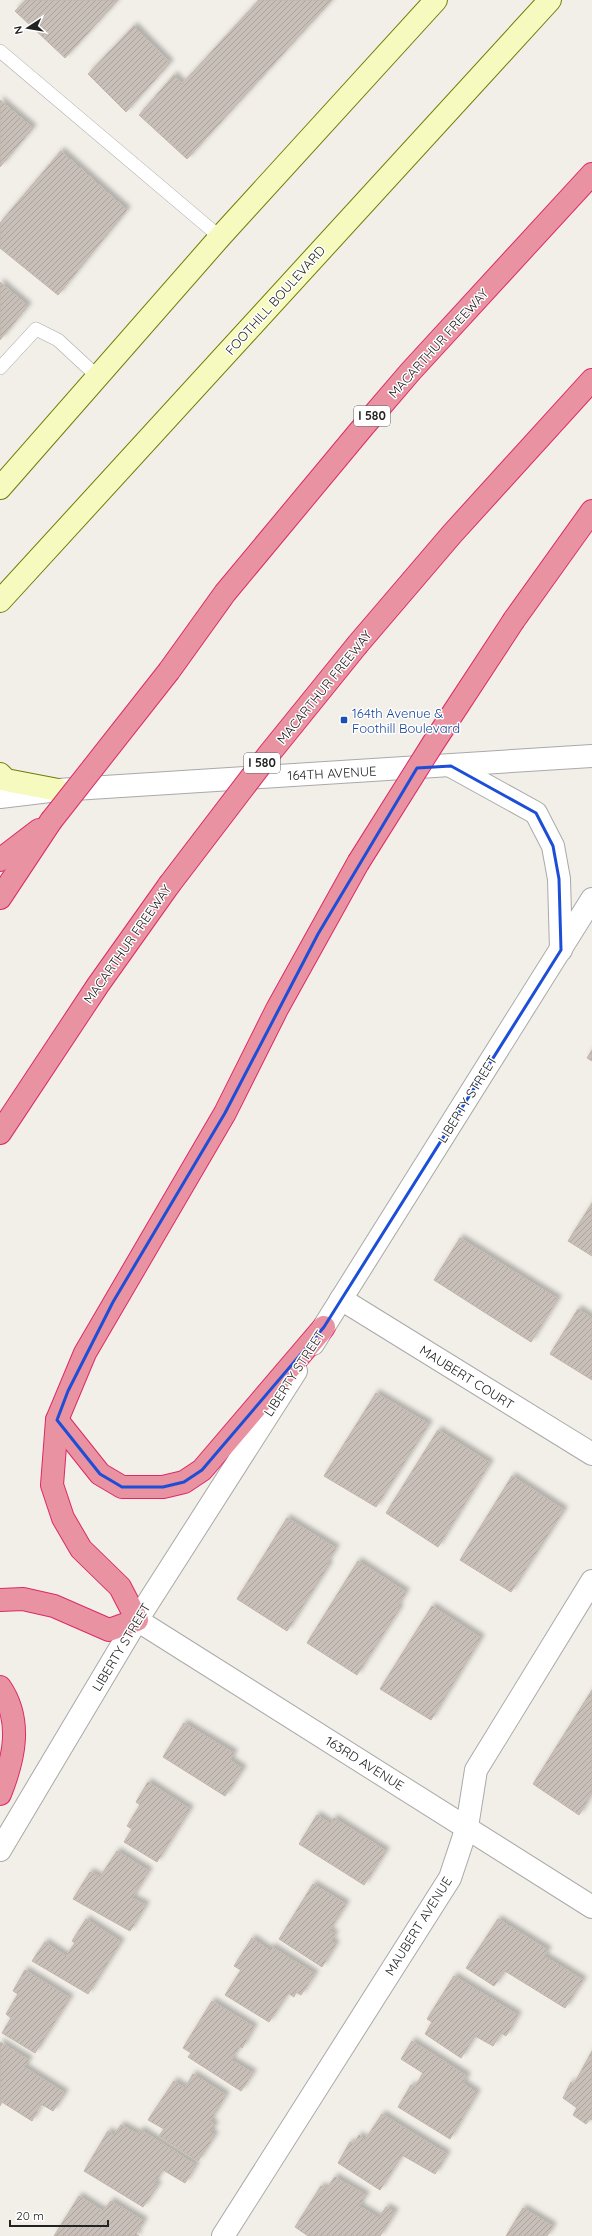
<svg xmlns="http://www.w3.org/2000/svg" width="592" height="2236" font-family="Quicksand,sans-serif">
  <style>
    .building { fill: url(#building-hatch); stroke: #c4b6ab; filter: url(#shadow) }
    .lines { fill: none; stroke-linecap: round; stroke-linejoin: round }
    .service-casing { stroke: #a9a9a9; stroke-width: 14 }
    .minor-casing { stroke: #a9a9a9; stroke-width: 24 }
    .tertiary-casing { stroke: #a9a9a9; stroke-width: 24 }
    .secondary-casing { stroke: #707d05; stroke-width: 24 }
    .motorway-casing { stroke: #dc2a67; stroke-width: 24 }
    .service { stroke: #fff; stroke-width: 13 }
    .minor { stroke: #fff; stroke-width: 22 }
    .tertiary { stroke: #fff; stroke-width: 22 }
    .secondary { stroke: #f7fabf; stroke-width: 22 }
    .motorway { stroke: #e892a2; stroke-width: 22 }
    .motorway-bridge-casing { stroke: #dc2a67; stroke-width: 24; stroke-linecap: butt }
    .motorway-bridge { stroke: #e892a2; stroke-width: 22 }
    .marked { fill: none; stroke: #1d4ed8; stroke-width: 3; stroke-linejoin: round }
    .transit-dot { fill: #1a4fb4; stroke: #fff; stroke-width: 1.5 }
    .labels { text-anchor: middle; stroke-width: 3; stroke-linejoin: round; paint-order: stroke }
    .shield { fill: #fff; stroke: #646464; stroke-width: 1 }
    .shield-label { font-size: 12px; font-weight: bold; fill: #222 }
    .street-label { font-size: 13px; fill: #222; stroke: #fff }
    .transit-label { font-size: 13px; fill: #164399; stroke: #fff; text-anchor: start }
  </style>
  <defs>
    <pattern id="building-hatch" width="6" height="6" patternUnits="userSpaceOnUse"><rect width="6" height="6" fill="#c7bfb8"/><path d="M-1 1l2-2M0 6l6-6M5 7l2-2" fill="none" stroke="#aba49e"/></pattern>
    <filter id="shadow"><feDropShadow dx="3.5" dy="-3.5" stdDeviation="2" flood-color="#0004"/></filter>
  </defs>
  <rect width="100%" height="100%" fill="#f2efe9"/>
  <g class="building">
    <path d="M26,0H118L65,58L15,11Z"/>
    <path d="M259,0H332L187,159L139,115L174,75L182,84Z"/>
    <path d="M134,26L170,63L126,112L88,74Z"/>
    <path d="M0,100L33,128L0,167Z"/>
    <path d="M61,151L127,210L58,295L0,248V223Z"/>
    <path d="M0,282L28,306L0,340Z"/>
    <path d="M592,1050V1061L587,1058Z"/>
    <path d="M592,1203V1256L568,1241Z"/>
    <path d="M460,1238L558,1299L531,1342L434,1280Z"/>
    <path d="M578,1309L592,1318V1380L550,1354Z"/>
    <path d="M376,1393L429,1424L376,1507L324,1476Z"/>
    <path d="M438,1430L490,1463L438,1547L386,1513Z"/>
    <path d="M512,1476L564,1510L511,1592L460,1560Z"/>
    <path d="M287,1518L336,1548L327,1563L329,1565L287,1631L237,1599Z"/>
    <path d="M358,1561L406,1592L397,1607L400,1608L357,1675L307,1643Z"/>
    <path d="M432,1606L481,1638L431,1720L380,1689Z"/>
    <path d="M592,1690V1793L579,1815L533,1784Z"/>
    <path d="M184,1723L234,1753L230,1760L243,1769L225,1796L163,1757Z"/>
    <path d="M148,1782L190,1809L157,1862L124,1842L132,1829L127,1826L140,1805L136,1802Z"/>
    <path d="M317,1815L331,1824L334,1818L386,1851L364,1885L299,1844Z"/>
    <path d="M117,1851L149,1871L132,1898L146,1905L130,1931L73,1899L90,1872L100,1877Z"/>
    <path d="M313,1884L346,1904L329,1931L335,1934L331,1941L336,1944L322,1967L279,1939Z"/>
    <path d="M86,1919L121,1942L88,1994L32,1961L45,1942L66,1956L75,1943L72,1941Z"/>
    <path d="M498,1919L548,1950L544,1956L583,1980L565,2008L505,1971L494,1986L466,1968Z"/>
    <path d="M252,1938L269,1950L272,1947L315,1974L301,1995L296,1992L294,1997L288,1993L269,2022L225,1995L241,1970L234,1966Z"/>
    <path d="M25,1970L70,1998L35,2053L2,2033L11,2018L6,2014L18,1994L13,1991Z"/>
    <path d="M454,1976L518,2015L506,2036L501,2033L493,2046L475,2036L461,2058L425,2034L432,2022L427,2019Z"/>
    <path d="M212,2001L254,2027L242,2048L240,2046L231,2060L253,2073L241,2091L188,2057L191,2053L183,2048Z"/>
    <path d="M412,2041L467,2076L463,2083L477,2093L450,2139L398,2107L411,2085L415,2087L423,2073L401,2059Z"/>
    <path d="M0,2042L29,2060L24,2067L65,2093L53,2111L41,2104L32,2121L2,2102L0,2106Z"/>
    <path d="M592,2051V2120L590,2119L586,2124L573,2115L577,2108L563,2098L571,2082L574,2084Z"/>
    <path d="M193,2074L226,2095L210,2121L215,2125L210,2132L215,2135L198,2161L159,2136L164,2129L148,2120L174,2081L185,2088Z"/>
    <path d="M382,2114L447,2154L435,2174L402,2155L380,2190L338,2163L350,2142L354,2144L359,2135L365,2140Z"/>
    <path d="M121,2125L138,2134L141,2130L196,2165L185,2183L163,2170L154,2183L158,2185L143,2207L84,2171L108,2131L114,2135Z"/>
    <path d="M335,2177L366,2195L359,2206L379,2218L386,2207L395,2212L380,2236H308L295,2227L321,2186L326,2189Z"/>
    <path d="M79,2196L103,2211L111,2201L144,2221L136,2234L139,2236H54Z"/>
    <path d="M523,2208L553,2226L547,2236H506Z"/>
  </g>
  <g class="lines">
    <g class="service-casing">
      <g id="service">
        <path d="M0,51L220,237"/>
        <path d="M0,368L36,329L58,340L98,377"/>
      </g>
    </g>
    <g class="minor-casing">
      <g id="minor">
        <path d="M341,1299L592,1454"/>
        <path d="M137,1620L592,1907"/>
        <path d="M223,2236L450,1878L467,1827L476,1770L592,1581"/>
      </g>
    </g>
    <g class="tertiary-casing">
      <g id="tertiary">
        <path d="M451,766L536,813L553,846L559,879L561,950"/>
        <path d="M0,797L58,790L592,756"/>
        <path d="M313,1344L592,899"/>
        <path d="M0,1850L137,1620L296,1371"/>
      </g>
    </g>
    <g class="secondary-casing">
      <g id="secondary">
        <path d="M0,488L220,237L436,0"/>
        <path d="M0,601L550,0"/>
        <path d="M0,774L6,780L58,790"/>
      </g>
    </g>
    <g class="motorway-casing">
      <g id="motorway">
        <path d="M514,620L592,511"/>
        <path d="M358,644L452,534L592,380"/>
        <path d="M169,671L225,593L363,427L411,371L592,174"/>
        <path d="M0,860L39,830"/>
        <path d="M0,898L51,821"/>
        <path d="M0,1133L98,985L169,885"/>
        <path d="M57,1420L100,1474L122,1487H163L184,1482L202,1470L324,1327"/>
        <path d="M0,1600L23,1599L54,1606L109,1630L137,1620L120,1587L81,1549L63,1518L52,1485L57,1420L85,1353L225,1113L277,1009L358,863"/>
        <path d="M0,1687C23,1721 14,1759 0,1794"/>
      </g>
    </g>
    <use href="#service" class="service"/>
    <use href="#minor" class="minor"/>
    <use href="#tertiary" class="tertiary"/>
    <use href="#secondary" class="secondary"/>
    <use href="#motorway" class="motorway"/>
    <g class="motorway-bridge-casing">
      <g id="motorway-bridge">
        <path d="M51,821L169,671"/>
        <path d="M358,863L434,742L514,620"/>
        <path d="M169,885L269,754L358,644"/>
      </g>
    </g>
    <use href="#motorway-bridge" class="motorway-bridge"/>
  </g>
  <path class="marked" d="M451,766L536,813L553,846L559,879L561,950L324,1327L202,1470L184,1482L163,1487H122L100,1474L57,1420L68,1391L113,1302L225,1113L318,934L417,768Z"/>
  <rect class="transit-dot" x="340" y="716" width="8" height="8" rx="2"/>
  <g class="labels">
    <g class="shield">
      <rect x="354" y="406" width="36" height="20" rx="3"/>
      <rect x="244" y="753" width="36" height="20" rx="3"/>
    </g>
    <g class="shield-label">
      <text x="372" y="420">I 580</text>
      <text x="262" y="767">I 580</text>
    </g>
    <g class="street-label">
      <text transform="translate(275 300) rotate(-48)" y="5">FOOTHILL BOULEVARD</text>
      <text transform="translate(438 343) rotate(-48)" y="5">MACARTHUR FREEWAY</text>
      <text transform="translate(324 687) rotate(-51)" y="5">MACARTHUR FREEWAY</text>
      <text transform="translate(332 773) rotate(-3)" y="5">164TH AVENUE</text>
      <text transform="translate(127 944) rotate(-55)" y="5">MACARTHUR FREEWAY</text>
      <text transform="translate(467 1099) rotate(-58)" y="5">LIBERTY STREET</text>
      <text transform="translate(294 1373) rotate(-57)" y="5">LIBERTY STREET</text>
      <text transform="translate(467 1377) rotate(32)" y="5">MAUBERT COURT</text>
      <text transform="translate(121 1647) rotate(-59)" y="5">LIBERTY STREET</text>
      <text transform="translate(365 1763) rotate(32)" y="5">163RD AVENUE</text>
      <text transform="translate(418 1926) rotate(-58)" y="5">MAUBERT AVENUE</text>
    </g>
    <g class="transit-label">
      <text x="352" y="718">164th Avenue &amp;<tspan x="352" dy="15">Foothill Boulevard</tspan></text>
    </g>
  </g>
  <g transform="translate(28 28) rotate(258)" stroke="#ffffff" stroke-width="3" paint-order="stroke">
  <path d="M0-3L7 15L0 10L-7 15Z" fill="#222222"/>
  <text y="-6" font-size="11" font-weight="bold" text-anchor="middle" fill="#222222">N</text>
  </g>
  <path d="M10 2220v6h98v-6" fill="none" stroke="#222222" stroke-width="2"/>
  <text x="16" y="2220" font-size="12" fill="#222222" stroke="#ffffff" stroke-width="3" paint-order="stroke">20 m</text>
</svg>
